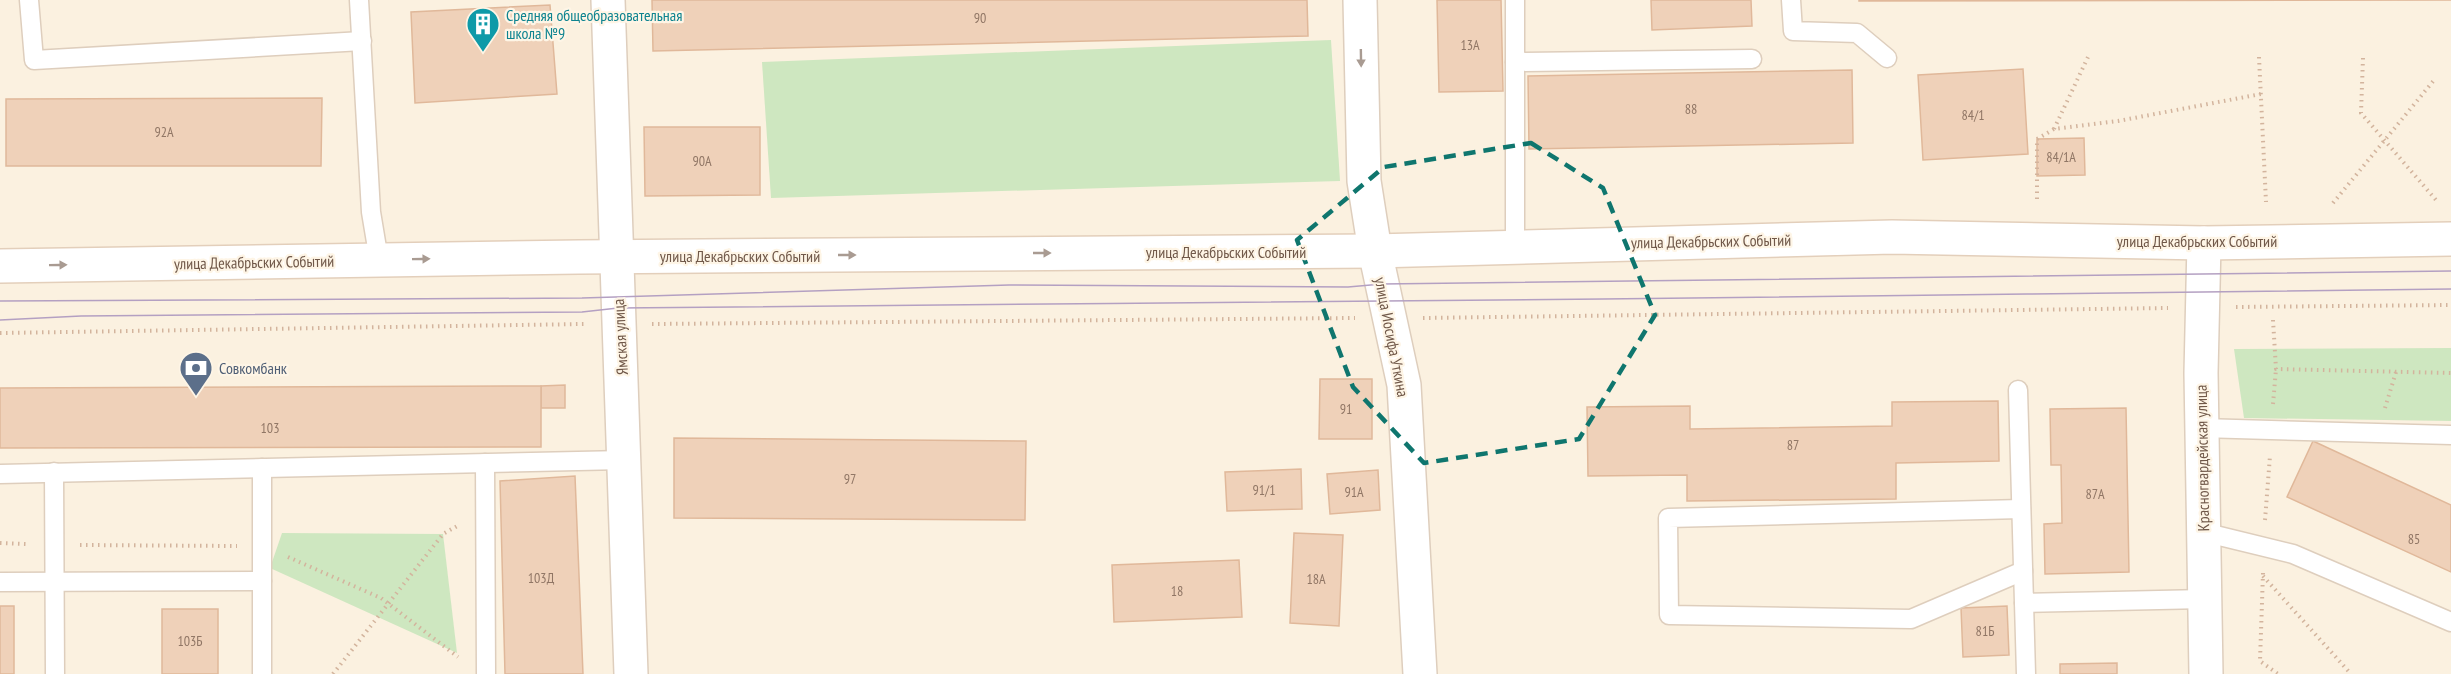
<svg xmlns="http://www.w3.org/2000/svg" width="2451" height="674" font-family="'PT Sans Narrow',sans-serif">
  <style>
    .green { fill: #cee7c0 }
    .building { fill: #efd1b9; stroke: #e0b89a; stroke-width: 1.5 }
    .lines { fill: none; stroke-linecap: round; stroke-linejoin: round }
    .service-casing { stroke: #decebd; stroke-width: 21 }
    .minor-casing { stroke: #decebd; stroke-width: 36 }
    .tertiary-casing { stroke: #decebd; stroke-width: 36 }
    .secondary-casing { stroke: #e3cfbb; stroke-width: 36 }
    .path { stroke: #d3b49d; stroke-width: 4; stroke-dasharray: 1.5 4.5; stroke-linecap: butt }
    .service { stroke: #fff; stroke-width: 18 }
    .minor { stroke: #fff; stroke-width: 33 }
    .tertiary { stroke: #fff; stroke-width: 33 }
    .secondary { stroke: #fff; stroke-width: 33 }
    .tram { stroke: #b4a0c2; stroke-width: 1.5 }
    .oneway { fill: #a99b92 }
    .marked { fill: none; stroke: #0f766e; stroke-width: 4.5; stroke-dasharray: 12 8; stroke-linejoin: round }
    .labels { text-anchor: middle; stroke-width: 4.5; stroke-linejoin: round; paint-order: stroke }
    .number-label { font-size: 14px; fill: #907665 }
    .culture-label { font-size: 16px; fill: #0d838f; stroke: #fef5e6; text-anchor: start }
    .street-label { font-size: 16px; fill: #705849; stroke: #fef5e6 }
    .service-label { font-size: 16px; fill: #4e5e75; stroke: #fef5e6; text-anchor: start }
  </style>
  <rect width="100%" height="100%" fill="#fbf1e0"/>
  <g class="green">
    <path d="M1331,40L1340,181L771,198L762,62Z"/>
    <path d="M2451,348V421L2244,418L2234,349Z"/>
    <path d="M282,533L443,534L457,653L270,568Z"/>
  </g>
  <g class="building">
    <path d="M652,0H1307L1308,36L653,51Z"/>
    <path d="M1437,0H1501L1503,91L1439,92Z"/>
    <path d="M1651,0H1751L1752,26L1652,30Z"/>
    <path d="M1859,0H2451L1859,1Z"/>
    <path d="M550,5L557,94L415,103L411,12Z"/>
    <path d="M2023,69L2028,154L1923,160L1918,75Z"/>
    <path d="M1852,70L1853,143L1529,149L1528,76Z"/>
    <path d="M322,98L321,166H6V99Z"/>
    <path d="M644,127H760V195L645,196Z"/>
    <path d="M2084,138L2085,175L2037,176V139Z"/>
    <path d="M1320,379H1372V439H1319Z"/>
    <path d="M565,385V408H541V386Z"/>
    <path d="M541,386V447L0,448V388Z"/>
    <path d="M1998,401L1999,461L1896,463V499L1687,501V475L1588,476L1587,407L1690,406V429L1892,426V402Z"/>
    <path d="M2126,408L2129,572L2045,574L2044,524L2062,523L2061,465H2051L2050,409Z"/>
    <path d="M674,438L1026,441L1025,520L674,518Z"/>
    <path d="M2313,441L2451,505V572L2287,497Z"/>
    <path d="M1301,469L1302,509L1227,511L1225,472Z"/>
    <path d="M1378,470L1380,510L1330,514L1327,474Z"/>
    <path d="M575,476L583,674H505L500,481Z"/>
    <path d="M1294,533L1343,535L1339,626L1290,623Z"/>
    <path d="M1239,560L1242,617L1114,622L1112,565Z"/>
    <rect x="0" y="606" width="14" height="68"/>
    <path d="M2007,606L2009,655L1963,657L1961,608Z"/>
    <rect x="162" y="609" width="56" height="65"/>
    <path d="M2117,663V674H2060V664Z"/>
  </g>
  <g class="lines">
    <g class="service-casing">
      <g id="service">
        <path d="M29,0L34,60L362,41"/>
        <path d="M359,0L371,212L379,260"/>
        <path d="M1515,0V247"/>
        <path d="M1791,0L1793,31L1857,33L1887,58"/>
        <path d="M1515,62L1752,59"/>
        <path d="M2018,390L2024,603L2205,599"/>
        <path d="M2201,428L2451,435"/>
        <path d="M485,463L486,674"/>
        <path d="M54,472L55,674"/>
        <path d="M0,474L624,460"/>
        <path d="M2021,509L1668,518L1669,615L1911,619L2023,571"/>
        <path d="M2203,532L2293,554L2451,622"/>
        <path d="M0,582L262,581"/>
        <path d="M2024,603L2026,674"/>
        <path d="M262,674V468"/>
      </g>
    </g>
    <g class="minor-casing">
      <g id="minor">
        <path d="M608,0L631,674"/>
        <path d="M2204,243L2201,373L2206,674"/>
      </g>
    </g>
    <g class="tertiary-casing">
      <path id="tertiary" d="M1360,0L1364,181L1375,251L1404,385L1420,674"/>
    </g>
    <g class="secondary-casing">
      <path id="secondary" d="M0,266L579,257L1375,251L1892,237L2204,243L2451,239"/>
    </g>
    <g class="path">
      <path d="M2259,57L2266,202"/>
      <path d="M2363,58L2361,113L2436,200"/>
      <path d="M2054,129L2088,57"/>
      <path d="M2037,199V139L2054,129L2118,121L2261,94"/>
      <path d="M2333,203L2435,79"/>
      <path d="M2236,307L2451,305"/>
      <path d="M1423,318L2168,308"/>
      <path d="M2273,320L2276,369L2451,373"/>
      <path d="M652,324L1355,318"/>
      <path d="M0,333L584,324"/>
      <path d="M2273,404L2276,369"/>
      <path d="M2385,408L2396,372"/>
      <path d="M2265,520L2270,456"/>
      <path d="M0,543L27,544"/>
      <path d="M80,545L237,546"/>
      <path d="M288,557L381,598L458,657"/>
      <path d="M2263,573L2260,661L2278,674"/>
      <path d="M2263,576L2351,674"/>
      <path d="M333,674L443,534L459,525"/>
    </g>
    <use href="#service" class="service"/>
    <use href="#minor" class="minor"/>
    <use href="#tertiary" class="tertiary"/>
    <use href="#secondary" class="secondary"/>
    <g class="tram">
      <path d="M0,301L582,298L1009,285L1348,287L1382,284L2451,271"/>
      <path d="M0,320L81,316L582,312L618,308C946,304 1275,303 1603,299C1886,297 2168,291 2451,289"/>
    </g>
  </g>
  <defs><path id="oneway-solid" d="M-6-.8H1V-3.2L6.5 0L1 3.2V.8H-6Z" transform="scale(1.5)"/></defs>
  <g class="oneway">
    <use href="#oneway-solid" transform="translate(1361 58) rotate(89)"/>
    <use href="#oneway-solid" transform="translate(1042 253)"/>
    <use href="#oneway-solid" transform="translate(847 255)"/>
    <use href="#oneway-solid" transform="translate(421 259) rotate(-1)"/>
    <use href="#oneway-solid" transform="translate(58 265) rotate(-1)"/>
  </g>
  <path class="marked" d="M1531,143L1603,188L1655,315L1579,439L1424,463L1353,387L1297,240L1384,167Z"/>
  <defs>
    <g id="building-pin" transform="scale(1.725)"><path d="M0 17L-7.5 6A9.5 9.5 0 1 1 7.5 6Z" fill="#0f9aa8" stroke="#fef5e6"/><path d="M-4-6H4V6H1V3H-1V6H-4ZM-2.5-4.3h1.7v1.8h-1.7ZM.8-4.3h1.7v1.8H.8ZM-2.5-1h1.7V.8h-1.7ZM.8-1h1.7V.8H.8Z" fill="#fff"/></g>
    <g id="bank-pin" transform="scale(1.725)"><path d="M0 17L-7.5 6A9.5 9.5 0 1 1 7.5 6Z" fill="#5c6f8a" stroke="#fef5e6"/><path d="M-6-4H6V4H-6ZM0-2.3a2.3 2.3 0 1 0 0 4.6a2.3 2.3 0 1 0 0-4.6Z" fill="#fff"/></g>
  </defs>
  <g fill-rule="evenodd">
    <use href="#building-pin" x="483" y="24"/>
    <use href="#bank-pin" x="196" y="368"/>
  </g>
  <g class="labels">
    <g class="number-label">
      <text x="980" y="23">90</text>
      <text x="1470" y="50">13А</text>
      <text x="1691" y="114">88</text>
      <text x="1973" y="120">84/1</text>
      <text x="164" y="137">92А</text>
      <text x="2061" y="162">84/1А</text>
      <text x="702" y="166">90А</text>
      <text x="1346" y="414">91</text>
      <text x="270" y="433">103</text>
      <text x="1793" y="450">87</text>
      <text x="850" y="484">97</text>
      <text x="1264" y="495">91/1</text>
      <text x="1354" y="497">91А</text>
      <text x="2095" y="499">87А</text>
      <text x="2414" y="544">85</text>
      <text x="541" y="583">103Д</text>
      <text x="1316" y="584">18А</text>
      <text x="1177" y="596">18</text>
      <text x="1985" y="636">81Б</text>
      <text x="190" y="646">103Б</text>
    </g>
    <g class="culture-label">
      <text x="506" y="21">Средняя общеобразовательная<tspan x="506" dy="18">школа №9</tspan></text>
    </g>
    <g class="street-label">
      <text transform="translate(1711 241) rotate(-1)" y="6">улица Декабрьских Событий</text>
      <text x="2197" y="247">улица Декабрьских Событий</text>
      <text x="1226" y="258">улица Декабрьских Событий</text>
      <text x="740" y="262">улица Декабрьских Событий</text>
      <text transform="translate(254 262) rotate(-1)" y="6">улица Декабрьских Событий</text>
      <text transform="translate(620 337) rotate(-93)" y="6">Ямская улица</text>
      <text transform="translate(1392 337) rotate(79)" y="6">улица Иосифа Уткина</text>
      <text transform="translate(2202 458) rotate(-91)" y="6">Красногвардейская улица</text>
    </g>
    <g class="service-label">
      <text x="219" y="374">Совкомбанк</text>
    </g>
  </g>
</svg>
